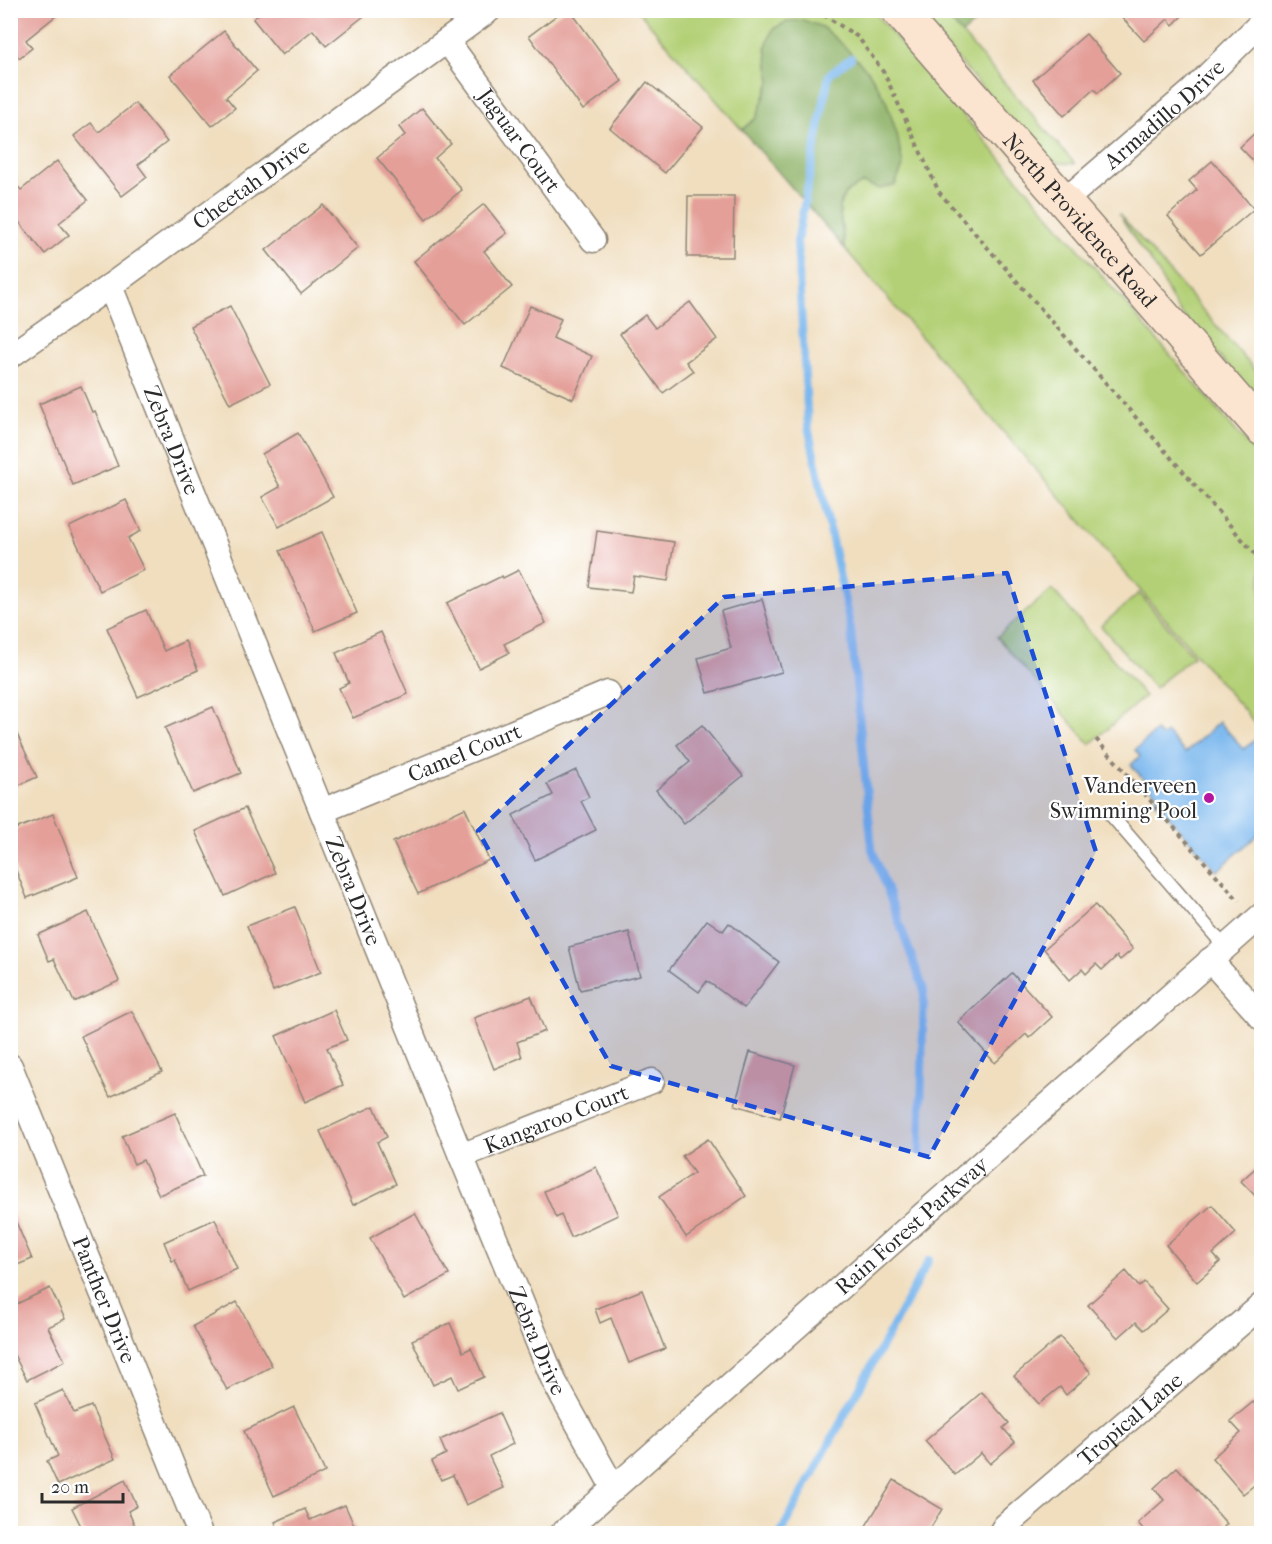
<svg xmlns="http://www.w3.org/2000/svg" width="1272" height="1544" font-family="'IM FELL French Canon',serif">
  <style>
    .green { fill: #b3d076; stroke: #6f7e50; stroke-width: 1.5 }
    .forest { fill: #8eb267; stroke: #5c6e49; stroke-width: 1.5 }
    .water { fill: #7bb8ee; stroke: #53728c; stroke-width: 1.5 }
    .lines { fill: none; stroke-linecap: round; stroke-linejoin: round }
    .stream { stroke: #7bb8ee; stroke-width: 8 }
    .building { fill: #e49f99 }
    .lane-casing { stroke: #8e8475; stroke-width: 15 }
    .street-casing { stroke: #8e8475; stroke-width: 27 }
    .secondary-casing { stroke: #8e8475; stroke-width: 36 }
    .path { stroke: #8e8475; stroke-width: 4; stroke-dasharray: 4.5 4.5; stroke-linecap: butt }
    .lane { stroke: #fff; stroke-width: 12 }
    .street { stroke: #fff; stroke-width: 24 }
    .secondary { stroke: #fce5d0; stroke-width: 33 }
    .marked { fill: #1d4ed8; fill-opacity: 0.2; stroke: #1d4ed8; stroke-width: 4.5; stroke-dasharray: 12 8; stroke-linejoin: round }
    .poi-dot { fill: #b5179e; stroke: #fff; stroke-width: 2 }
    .labels { text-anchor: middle; stroke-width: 4.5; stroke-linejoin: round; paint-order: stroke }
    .street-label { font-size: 22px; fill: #2b2b2b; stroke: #fff }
    .poi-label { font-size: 22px; fill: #2b2b2b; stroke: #fff; text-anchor: end }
  </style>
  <rect width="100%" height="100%" fill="#fff"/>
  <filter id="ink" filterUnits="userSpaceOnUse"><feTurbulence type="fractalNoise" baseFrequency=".0167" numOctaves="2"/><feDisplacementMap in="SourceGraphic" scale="12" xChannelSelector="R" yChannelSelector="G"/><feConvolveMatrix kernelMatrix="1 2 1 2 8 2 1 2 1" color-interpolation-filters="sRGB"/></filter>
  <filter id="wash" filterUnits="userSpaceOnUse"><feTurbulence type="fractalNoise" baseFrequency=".008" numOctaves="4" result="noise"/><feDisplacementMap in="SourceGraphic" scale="24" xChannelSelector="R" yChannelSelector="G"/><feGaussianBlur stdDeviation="1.35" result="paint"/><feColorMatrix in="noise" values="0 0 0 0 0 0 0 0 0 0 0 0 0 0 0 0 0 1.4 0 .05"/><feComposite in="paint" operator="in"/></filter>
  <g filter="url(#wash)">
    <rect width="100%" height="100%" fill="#f0debf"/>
    <g class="green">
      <path d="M638,11H873L1261,460V730L845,249L839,207L845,193L863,183L880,189L897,134L886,101L869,72L788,21L773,29L766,47L770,82L756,118L742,130Z"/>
      <path d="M916,11H942L1075,164L1058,163L1036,150Z"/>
      <path d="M1119,214L1261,377V404L1176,307L1155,267L1139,246Z"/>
      <path d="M1052,589L1145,696L1090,744L997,637Z"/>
      <path d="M1139,593L1193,656L1155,688L1101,626Z"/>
    </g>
    <g class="forest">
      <path d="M942,11H989L962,34Z"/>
      <path d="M803,20L822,27L841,43L869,72L886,101L897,134L903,166L895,185L880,189L863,183L845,193L839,207L845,249L742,130L756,118L770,82L766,46L773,29L788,21Z"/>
    </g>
    <path class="water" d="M1219,722L1244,749L1261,735L1262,831L1217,871L1154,800L1158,796L1131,765L1140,756L1135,750L1156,731L1161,737L1167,733L1185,753Z"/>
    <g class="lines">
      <g class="stream">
        <path d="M851,58L829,75L797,242L808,426L851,630L872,849L924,990L920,1152"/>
        <path d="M780,1534L929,1260"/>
      </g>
    </g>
    <g id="blocks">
      <g class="building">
        <path d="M10,10H63L26,40L32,48L19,58L10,48Z"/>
        <path d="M264,10H359L364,16L326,46L313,30L282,55L253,19Z"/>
        <path d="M564,10H570L622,81L583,110L529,36Z"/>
        <path d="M1115,10H1188L1173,25L1168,19L1144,41Z"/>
        <path d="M224,31L257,71L226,97L235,108L212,126L170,75Z"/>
        <path d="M1086,34L1120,73L1098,93L1094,89L1064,116L1033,80Z"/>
        <path d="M647,82L703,127L665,173L610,128Z"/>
        <path d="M135,103L167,142L138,165L147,177L122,196L74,136L91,123L99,132Z"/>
        <path d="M422,108L451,144L435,158L462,190L426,219L377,158L405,135L399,127Z"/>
        <path d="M1262,126V170L1240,147Z"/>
        <path d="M57,161L88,200L59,223L69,235L45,254L10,211V182L12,180L21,190Z"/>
        <path d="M1212,161L1254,209L1201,254L1168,216L1197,190L1189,181Z"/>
        <path d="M688,196H734L733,257H687Z"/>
        <path d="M484,204L507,233L484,251L512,287L465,325L414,261Z"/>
        <path d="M323,205L358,248L301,294L266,250Z"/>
        <path d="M690,302L717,339L686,362L693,371L663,393L620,334L645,315L655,328Z"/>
        <path d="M230,306L270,384L230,404L190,326Z"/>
        <path d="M530,306L561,319L553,338L592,356L573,399L503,368Z"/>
        <path d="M81,386L92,412L95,411L118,466L73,485L39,404Z"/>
        <path d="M298,433L333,497L279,527L262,497L280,487L262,454Z"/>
        <path d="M126,500L141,531L128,538L144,570L100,591L69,527Z"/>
        <path d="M597,531L674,542L668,581L634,576L631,592L589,587Z"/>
        <path d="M322,532L357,613L315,631L280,551Z"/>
        <path d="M519,570L546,623L504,644L509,653L479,668L447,603L502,576L503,578Z"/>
        <path d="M762,599L782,672L708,693L698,658L731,648L721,611Z"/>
        <path d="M146,610L164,651L185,641L198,670L138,697L107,628Z"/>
        <path d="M381,632L408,694L353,718L339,688L349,683L336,653Z"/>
        <path d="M213,707L241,773L193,793L165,728Z"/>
        <path d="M10,719L37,777L10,789Z"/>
        <path d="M702,725L743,776L684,824L656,790L690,762L677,745Z"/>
        <path d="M576,770L589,797L581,801L596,830L535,860L513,815L553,795L547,784Z"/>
        <path d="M245,808L275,873L225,896L195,831Z"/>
        <path d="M465,808L489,860L418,894L393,842Z"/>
        <path d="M53,814L78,877L27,898L13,863L10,864V831Z"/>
        <path d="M1095,905L1133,949L1120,960L1117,956L1102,970L1096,964L1086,974L1082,969L1070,980L1044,949Z"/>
        <path d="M295,907L321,972L273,991L247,926Z"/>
        <path d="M88,912L119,981L74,1002L54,959L49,961L38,935Z"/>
        <path d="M707,920L723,931L729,923L779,962L744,1008L707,981L699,992L669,970Z"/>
        <path d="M629,932L640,976L580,990L569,947Z"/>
        <path d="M1012,973L1052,1017L1029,1038L1026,1034L995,1063L958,1022Z"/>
        <path d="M531,996L545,1031L517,1042L522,1057L494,1069L474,1018Z"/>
        <path d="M334,1010L347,1040L327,1048L343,1085L305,1102L276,1036Z"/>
        <path d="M132,1011L162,1072L110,1097L81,1036Z"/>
        <path d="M750,1052L795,1065L780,1118L735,1105Z"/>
        <path d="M374,1106L387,1137L377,1142L396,1184L353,1205L320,1131Z"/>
        <path d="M175,1113L203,1176L159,1195L143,1160L134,1164L122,1136Z"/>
        <path d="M708,1139L746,1196L686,1237L659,1197L694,1173L682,1156Z"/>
        <path d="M1262,1162V1203L1241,1181Z"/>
        <path d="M596,1167L618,1215L571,1237L561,1215L556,1218L544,1191Z"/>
        <path d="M1212,1205L1236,1233L1213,1254L1220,1262L1197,1282L1166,1245Z"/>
        <path d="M10,1208L32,1259L10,1268Z"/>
        <path d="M415,1213L449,1275L404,1300L370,1238Z"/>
        <path d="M215,1219L237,1269L188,1291L175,1260L172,1261L164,1242Z"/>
        <path d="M1126,1271L1139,1287L1144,1282L1168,1309L1144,1330L1136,1322L1118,1338L1088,1305Z"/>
        <path d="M50,1288L65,1319L48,1327L65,1361L27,1380L10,1347V1307Z"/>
        <path d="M642,1290L665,1349L629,1363L611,1318L600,1323L595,1309Z"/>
        <path d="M237,1302L272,1366L227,1390L193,1326Z"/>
        <path d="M450,1323L463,1352L471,1348L484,1377L458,1389L452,1376L433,1385L412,1340Z"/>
        <path d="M1060,1337L1091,1373L1066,1395L1060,1387L1039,1404L1014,1376Z"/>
        <path d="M63,1390L74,1413L91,1406L115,1459L58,1485L47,1461L58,1456L35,1403Z"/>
        <path d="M982,1392L1009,1423L1003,1428L1015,1442L990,1464L981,1453L955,1475L925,1441Z"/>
        <path d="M1253,1402L1262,1411V1479L1243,1494L1212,1458L1241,1433L1230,1421Z"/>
        <path d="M294,1407L325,1472L274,1496L244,1431Z"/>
        <path d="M499,1413L513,1444L489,1456L504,1488L466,1505L453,1475L441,1480L432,1461L446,1454L440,1440Z"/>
        <path d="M1177,1467L1227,1524L1217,1534H1208L1205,1529L1200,1534H1147L1138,1523L1164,1500L1154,1488Z"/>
        <path d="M125,1480L137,1506L128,1511L139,1534H85L72,1508Z"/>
        <path d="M894,1480L942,1509L927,1534H861Z"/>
        <path d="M345,1505L358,1534H280L275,1522L305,1509L310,1520Z"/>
      </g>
    </g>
  </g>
  <g filter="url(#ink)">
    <use href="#blocks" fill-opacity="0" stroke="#8e8475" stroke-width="1.5"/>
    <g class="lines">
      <g class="lane-casing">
        <path id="lane" d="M1110,814L1225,947"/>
      </g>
      <g class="street-casing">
        <g id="street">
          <path id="s1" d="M447,41L593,240"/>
          <path id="s2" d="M1063,202L1191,92L1262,22"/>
          <path id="s3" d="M110,286L461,1156L554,1381L614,1489"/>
          <path id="s4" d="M10,356L110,286L489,10"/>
          <path id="s5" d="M322,811L608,693"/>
          <path d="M1210,960L1262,1018"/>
          <path id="s6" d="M10,1066L200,1534"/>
          <path id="s7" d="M461,1156L652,1081"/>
          <path id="s8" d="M562,1534L1262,915"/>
          <path id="s9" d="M1000,1534L1005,1526L1262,1305"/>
        </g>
      </g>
      <g class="secondary-casing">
        <g id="secondary">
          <path id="s10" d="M898,10L1262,429"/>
        </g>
      </g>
      <g class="path">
        <path d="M816,10L858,37L884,73L939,192L1262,562"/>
        <path d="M1096,739L1239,901"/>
      </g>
      <use href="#lane" class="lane"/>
      <use href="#street" class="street"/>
      <use href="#secondary" class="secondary"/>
    </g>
  </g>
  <path class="marked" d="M1007,573L1096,852L929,1157L611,1066L478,831L724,597Z"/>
  <circle class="poi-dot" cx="1209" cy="798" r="6"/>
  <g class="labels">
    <g class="street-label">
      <text dy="8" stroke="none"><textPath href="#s2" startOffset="134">Armadillo Drive</textPath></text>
      <text dy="8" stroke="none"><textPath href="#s1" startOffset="123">Jaguar Court</textPath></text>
      <text dy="8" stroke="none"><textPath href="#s4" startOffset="296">Cheetah Drive</textPath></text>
      <text dy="8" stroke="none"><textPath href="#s10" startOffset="278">North Providence Road</textPath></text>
      <text dy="8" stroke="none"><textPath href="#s3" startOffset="166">Zebra Drive</textPath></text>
      <text dy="8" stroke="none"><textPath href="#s5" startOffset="154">Camel Court</textPath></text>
      <text dy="8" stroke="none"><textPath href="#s3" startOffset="652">Zebra Drive</textPath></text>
      <text dy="8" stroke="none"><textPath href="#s7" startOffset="102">Kangaroo Court</textPath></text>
      <text dy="8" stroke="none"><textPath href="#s8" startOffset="466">Rain Forest Parkway</textPath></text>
      <text dy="8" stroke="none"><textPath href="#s6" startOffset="252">Panther Drive</textPath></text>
      <text dy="8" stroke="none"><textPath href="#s3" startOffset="1138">Zebra Drive</textPath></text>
      <text dy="8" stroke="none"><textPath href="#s9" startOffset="174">Tropical Lane</textPath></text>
    </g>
    <g class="poi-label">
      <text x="1197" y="793">Vanderveen<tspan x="1197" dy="25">Swimming Pool</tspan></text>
    </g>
  </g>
  <rect width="1272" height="1544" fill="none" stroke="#fff" stroke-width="36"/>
  <path d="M42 1493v9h81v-9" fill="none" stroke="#2b2b2b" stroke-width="3"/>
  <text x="51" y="1493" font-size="18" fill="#2b2b2b" stroke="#ffffff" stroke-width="4.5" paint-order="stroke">20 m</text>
</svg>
